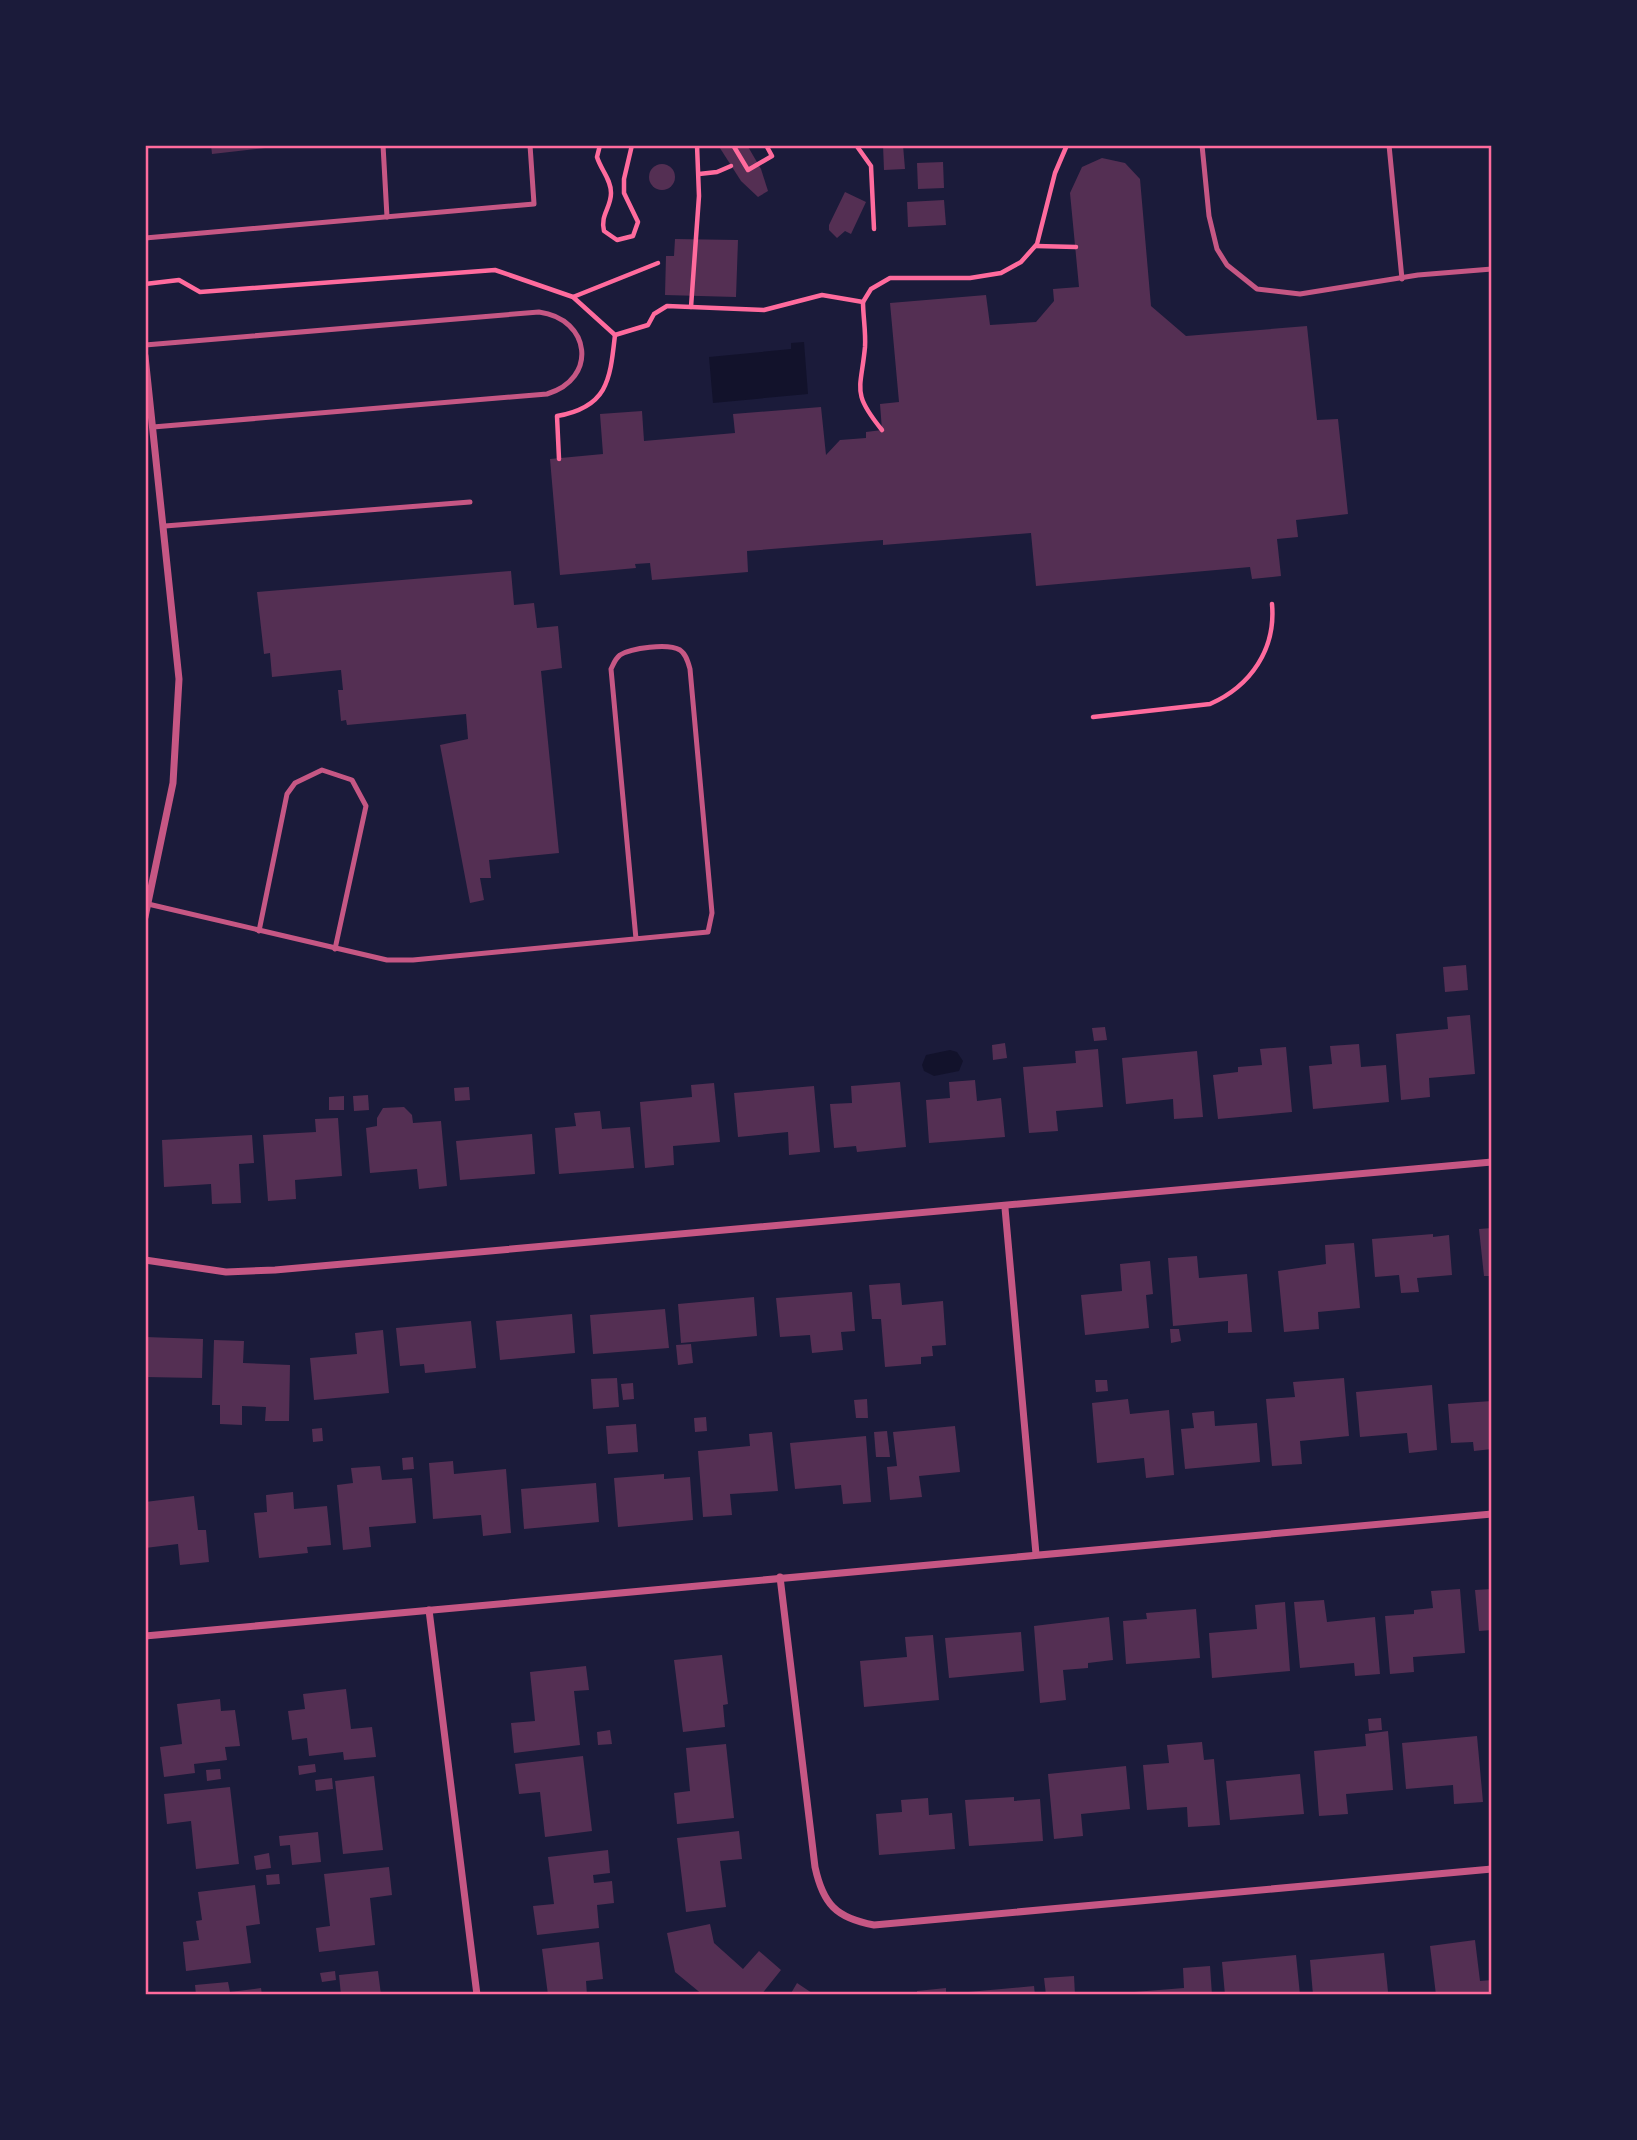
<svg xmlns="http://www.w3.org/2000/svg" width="1637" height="2140" font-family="Literata,serif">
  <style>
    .water { fill: #12122b }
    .building { fill: #542f53 }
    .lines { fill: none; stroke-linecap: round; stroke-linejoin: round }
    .path { stroke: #ff6b9d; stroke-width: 4.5 }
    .service { stroke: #c65784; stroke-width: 5 }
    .minor { stroke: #c65784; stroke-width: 7 }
    .neatline { fill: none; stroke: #ff6b9d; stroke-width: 2.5 }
  </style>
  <rect width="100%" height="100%" fill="#1b1b3a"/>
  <g class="water">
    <path d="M804,342L808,394L713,403L709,357L791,349V343Z"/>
    <path d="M950,1050L957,1052L963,1061L959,1071L934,1076L924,1071L922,1065L926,1055Z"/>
  </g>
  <g class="building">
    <path d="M211,145H274V147L212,154Z"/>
    <path d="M718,145H747L761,169L768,191L758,197L741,181Z"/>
    <path d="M883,145H903L905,169L884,170Z"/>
    <path d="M1102,158L1125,163L1140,179L1151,306L1186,336L1307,326L1317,420L1338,419L1348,514L1296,520L1298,537L1277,539L1281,576L1252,579L1250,567L1036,586L1031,533L883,545V540L747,551L748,572L652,580L650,563L635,564L636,568L560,575L550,459L603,454L600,414L642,411L644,441L735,433L733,414L821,407L826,455L840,440L866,438V432L882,430L880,404L899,402L890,303L986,295L990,325L1036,322L1054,301L1053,289L1079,287L1070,193L1082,167Z"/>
    <path d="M943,162L944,188L918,189L917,163Z"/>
    <circle cx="662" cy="177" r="13"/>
    <path d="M845,192L866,202L851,234L845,231L837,238L829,230V225Z"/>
    <path d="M944,200L946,225L908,227L907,202Z"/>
    <path d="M675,239L738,240L736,297L665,295L666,256H674Z"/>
    <path d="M511,571L514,605L534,603L537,628L558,626L562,668L541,671L559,853L489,860L491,878H480L484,900L470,903L440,745L468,739L466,714L347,725L346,720L341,721L338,690H343L341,670L272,677L270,653L264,654L257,592Z"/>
    <path d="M1466,965L1468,990L1445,992L1443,967Z"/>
    <path d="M1470,1015L1475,1074L1429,1078L1430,1097L1401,1100L1396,1034L1448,1029L1447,1017Z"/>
    <path d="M1105,1027L1107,1040L1094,1041L1092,1028Z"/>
    <path d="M1005,1043L1007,1058L993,1060L992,1045Z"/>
    <path d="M1359,1044L1361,1067L1386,1065L1389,1102L1313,1109L1309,1066L1332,1064L1330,1046Z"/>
    <path d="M1286,1047L1292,1112L1218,1119L1213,1075L1238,1072V1067L1262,1065L1260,1049Z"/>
    <path d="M1098,1049L1103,1107L1056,1111L1058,1131L1029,1133L1023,1067L1076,1063L1075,1051Z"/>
    <path d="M1197,1051L1203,1117L1174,1119L1173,1099L1126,1104L1122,1058Z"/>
    <path d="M975,1080L977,1101L1001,1098L1005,1137L929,1143L926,1100L950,1098L949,1082Z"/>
    <path d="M900,1082L906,1147L857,1152L856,1146L834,1148L830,1104L852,1103L851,1086Z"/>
    <path d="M714,1083L720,1142L673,1146L674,1165L645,1168L640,1102L692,1097L691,1085Z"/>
    <path d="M814,1086L820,1152L789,1155L788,1132L738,1137L734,1093Z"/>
    <path d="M469,1087L470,1100L455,1101L454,1088Z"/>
    <path d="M368,1095L369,1110L354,1111L353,1096Z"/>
    <path d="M344,1096V1110H329V1097Z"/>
    <path d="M404,1107L412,1115L413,1123L441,1121L447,1186L419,1189L417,1169L370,1173L366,1128L377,1126V1118L383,1108Z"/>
    <path d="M600,1111L602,1129L630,1127L634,1168L559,1174L555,1128L576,1126L574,1113Z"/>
    <path d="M338,1118L342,1176L295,1180L296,1199L268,1201L263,1135L316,1132L315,1119Z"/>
    <path d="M532,1134L535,1174L460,1180L456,1141Z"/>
    <path d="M252,1135L254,1163L239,1164L241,1203L212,1204L211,1184L164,1187L162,1140Z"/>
    <path d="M1492,1228V1276H1484L1479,1229Z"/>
    <path d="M1433,1234V1237L1449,1235L1452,1275L1417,1278L1419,1292L1401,1293L1399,1275L1375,1277L1372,1239Z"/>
    <path d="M1354,1243L1360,1308L1318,1312L1319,1329L1284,1332L1278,1271L1326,1264L1325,1245Z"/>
    <path d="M1197,1256L1199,1278L1247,1274L1252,1332L1228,1333V1321L1173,1326L1168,1258Z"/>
    <path d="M1150,1261L1153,1294L1146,1295L1149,1328L1085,1335L1081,1295L1122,1291L1120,1264Z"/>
    <path d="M900,1283L902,1305L943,1301L946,1345L932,1346L933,1356L921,1357V1364L885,1367L881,1319H872L869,1285Z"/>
    <path d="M852,1292L855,1331L841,1332L843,1350L812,1353L810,1335L780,1337L776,1298Z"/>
    <path d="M754,1297L757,1336L681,1343L678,1304Z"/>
    <path d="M665,1309L669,1348L593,1354L590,1315Z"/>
    <path d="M572,1314L575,1353L500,1360L496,1321Z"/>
    <path d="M471,1321L476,1368L425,1373L424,1364L400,1366L396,1328Z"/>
    <path d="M1170,1329H1179L1181,1341L1171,1343Z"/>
    <path d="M383,1330L389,1393L314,1400L310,1358L357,1354L355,1333Z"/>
    <path d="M145,1337L203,1339L202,1378L145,1377Z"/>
    <path d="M214,1340L244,1341L243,1363L290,1365L289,1421H265L266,1407L242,1406V1425L220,1424V1405H212Z"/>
    <path d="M691,1344L693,1363L678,1365L676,1345Z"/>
    <path d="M617,1378L619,1407L593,1409L591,1379Z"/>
    <path d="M1344,1378L1349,1436L1300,1441L1302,1464L1272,1466L1266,1399L1295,1397L1293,1382Z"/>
    <path d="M1095,1380H1107L1108,1391L1096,1392Z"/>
    <path d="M633,1383L634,1399L623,1400L621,1384Z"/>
    <path d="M1432,1385L1437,1450L1409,1453L1407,1433L1360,1437L1356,1392Z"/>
    <path d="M867,1399L868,1418H856L854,1400Z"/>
    <path d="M1128,1399L1130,1414L1169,1410L1174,1475L1146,1478L1144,1458L1097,1463L1092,1403Z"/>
    <path d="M1492,1401V1449L1474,1451L1473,1442L1451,1443L1448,1404Z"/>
    <path d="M1214,1411L1215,1426L1257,1423L1260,1462L1185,1469L1181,1429L1194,1428L1192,1413Z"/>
    <path d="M706,1417L707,1431L695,1432L694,1418Z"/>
    <path d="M636,1424L638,1452L608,1454L606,1426Z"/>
    <path d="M955,1426L960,1472L919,1476L922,1497L890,1500L887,1467L897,1466L893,1432Z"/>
    <path d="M322,1428L323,1441L313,1442L312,1429Z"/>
    <path d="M887,1431L890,1457H876L874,1432Z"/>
    <path d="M772,1432L778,1491L730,1494L732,1515L703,1517L698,1451L750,1446L749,1434Z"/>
    <path d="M866,1436L871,1502L843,1504L841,1485L795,1489L790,1443Z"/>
    <path d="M413,1457L414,1469L403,1470L402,1458Z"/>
    <path d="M453,1461L454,1474L506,1469L511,1533L483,1536L481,1515L433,1519L429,1463Z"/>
    <path d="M380,1466L382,1480L412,1478L416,1523L369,1527L371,1547L343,1550L337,1485L353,1483L351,1468Z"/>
    <path d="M664,1474V1479L690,1477L693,1520L618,1527L614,1478Z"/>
    <path d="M596,1483L599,1522L524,1529L521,1489Z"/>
    <path d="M293,1492L294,1509L327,1506L331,1545L307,1547L308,1553L259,1558L254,1513L267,1512L266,1495Z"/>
    <path d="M194,1496L198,1530H206L209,1562L180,1565L178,1544L145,1548V1502Z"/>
    <path d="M1460,1589L1465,1653L1413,1657L1414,1672L1390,1674L1385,1616L1414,1614V1610L1433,1608L1431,1591Z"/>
    <path d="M1492,1589V1630L1479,1631L1475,1590Z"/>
    <path d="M1324,1600L1327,1622L1375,1617L1380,1674L1355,1676L1354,1663L1300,1668L1294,1602Z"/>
    <path d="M1285,1602L1290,1671L1212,1678L1209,1633L1257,1629L1255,1605Z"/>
    <path d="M1196,1609L1200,1658L1126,1664L1123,1621L1147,1619L1146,1613Z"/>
    <path d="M1109,1617L1113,1660L1088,1663V1668L1063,1670L1066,1700L1040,1703L1034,1626Z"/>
    <path d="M1021,1632L1024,1671L949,1678L945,1638Z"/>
    <path d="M933,1635L939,1700L864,1707L860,1661L907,1657L905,1637Z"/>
    <path d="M722,1655L728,1704L723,1705L725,1727L683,1732L674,1660Z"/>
    <path d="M586,1666L589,1690L574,1691L580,1745L514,1753L511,1723L535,1721L530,1672Z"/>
    <path d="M346,1689L351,1729L372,1727L376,1757L344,1760L343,1752L309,1756L307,1738L292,1740L288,1711L305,1709L303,1694Z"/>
    <path d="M220,1699L221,1711L235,1710L240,1746L225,1747L227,1760L194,1764L195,1773L164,1777L160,1747L182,1744L177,1704Z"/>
    <path d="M1381,1718L1382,1730L1369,1731L1368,1719Z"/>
    <path d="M610,1730L612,1744L598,1745L597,1732Z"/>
    <path d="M1388,1731L1393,1790L1346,1794L1348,1814L1319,1816L1314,1751L1366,1746L1365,1734Z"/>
    <path d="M1477,1736L1483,1802L1454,1804L1453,1785L1406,1789L1402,1743Z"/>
    <path d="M1202,1742L1204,1760L1214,1759L1220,1825L1188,1827L1187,1807L1147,1810L1143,1765L1169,1763L1167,1745Z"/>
    <path d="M726,1744L734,1818L677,1824L674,1793L690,1791L686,1748Z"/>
    <path d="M583,1756L592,1831L545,1837L540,1792L519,1794L515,1764Z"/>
    <path d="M315,1764L316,1772L299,1775L298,1766Z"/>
    <path d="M1126,1766L1130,1809L1081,1814L1083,1836L1054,1839L1048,1774Z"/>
    <path d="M220,1769L221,1779L207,1781L206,1770Z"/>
    <path d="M1300,1774L1304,1814L1230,1820L1226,1781Z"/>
    <path d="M374,1776L383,1850L343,1854L335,1781Z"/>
    <path d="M332,1778L333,1789L316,1791L315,1780Z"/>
    <path d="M230,1787L239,1864L196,1869L191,1821L167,1824L164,1794Z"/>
    <path d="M1014,1797V1801L1040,1799L1043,1841L969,1846L965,1800Z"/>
    <path d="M928,1798L929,1815L952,1813L955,1849L879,1855L876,1814L902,1812L901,1800Z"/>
    <path d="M739,1831L742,1859L720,1861L726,1907L686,1912L677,1838Z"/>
    <path d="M318,1832L321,1862L292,1865L290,1845L280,1846L279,1836Z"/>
    <path d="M608,1850L610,1873L593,1875L594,1883L612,1881L614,1903L597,1905L599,1928L537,1935L533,1906L554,1904L548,1857Z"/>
    <path d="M269,1853L271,1868L256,1870L254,1856Z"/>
    <path d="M389,1867L392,1895L370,1898L375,1945L319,1952L316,1928L330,1926L324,1874Z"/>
    <path d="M279,1874L280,1884L267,1885L266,1875Z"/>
    <path d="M255,1885L260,1924L246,1926L251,1963L186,1971L183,1942L199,1940L196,1921L202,1920L198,1892Z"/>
    <path d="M710,1924L714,1943L743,1969L759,1951L781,1970L761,1995H703L675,1972L667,1933Z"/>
    <path d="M1475,1940L1480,1981L1492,1980V1995H1436L1430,1946Z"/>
    <path d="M599,1942L603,1979L586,1981L587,1995H548L542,1949Z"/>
    <path d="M1384,1953L1388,1992L1313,1995L1310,1960Z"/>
    <path d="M1296,1955L1300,1995H1225L1222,1962Z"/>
    <path d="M1210,1966L1212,1995H1135L1134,1992L1184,1988L1183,1968Z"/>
    <path d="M335,1971L336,1980L322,1982L320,1973Z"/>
    <path d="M378,1971L381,1995H341L339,1975Z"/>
    <path d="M1074,1976L1075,1995H1046L1044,1978Z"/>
    <path d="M228,1982L230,1992L261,1988L262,1995H196L195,1985Z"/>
    <path d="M797,1983L815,1995H790Z"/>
    <path d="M1034,1986L1035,1995H957V1993Z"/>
    <path d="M946,1988V1995H917V1991Z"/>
  </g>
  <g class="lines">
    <g class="path">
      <path d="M600,145L597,157C601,170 611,179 611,193C611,208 600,215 604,231L617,240L633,236L638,222L624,193V179L632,145"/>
      <path d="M733,145L748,170L772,156L766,145"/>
      <path d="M856,145L871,166L874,229"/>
      <path d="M699,174L717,172L731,166"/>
      <path d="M1036,246L1076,247"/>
      <path d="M145,284L179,280L200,292L495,270L573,297L615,335L648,325L654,314L667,306L764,310L822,295L863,302L871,289L890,278H970L1001,273L1021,262L1037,244L1055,173L1067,145"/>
      <path d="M573,297L658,263"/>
      <path d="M863,302C863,316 866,332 865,347C861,390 851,392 882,430"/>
      <path d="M691,307L699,196L697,145"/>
      <path d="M559,459L557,416C608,407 610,380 615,335"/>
      <path d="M1093,717L1210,704C1251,686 1276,649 1272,604"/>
    </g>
    <g class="service">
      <path d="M383,145L387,217"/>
      <path d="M1202,145L1209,216L1217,249L1227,265L1257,289L1300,294L1418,275L1492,269"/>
      <path d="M1389,145L1402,279"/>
      <path d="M145,238L534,204L530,145"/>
      <path d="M145,345L539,312C591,319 598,379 547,394L153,427"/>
      <path d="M165,526L470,502"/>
      <path d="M148,904L387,960H413L708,932L712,913L690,669C688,662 686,654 680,650C668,643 631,648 620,655C615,659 614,663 611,669L636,939"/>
      <path d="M259,931L287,794L295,783L322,770L352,780L366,806L335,949"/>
    </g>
    <g class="minor">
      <path d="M145,356L179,679L173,783L145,917"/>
      <path d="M1005,1208L1036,1554"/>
      <path d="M145,1260L226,1272L275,1270L1492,1162"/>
      <path d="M780,1577L815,1867C823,1904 836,1918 874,1925L1492,1869"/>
      <path d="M429,1610L477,1995"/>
      <path d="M145,1636L1492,1514"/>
    </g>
  </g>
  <rect width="1637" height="2140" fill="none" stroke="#1b1b3a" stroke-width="294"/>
  <rect x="147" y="147" width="1343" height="1846" class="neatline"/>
</svg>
